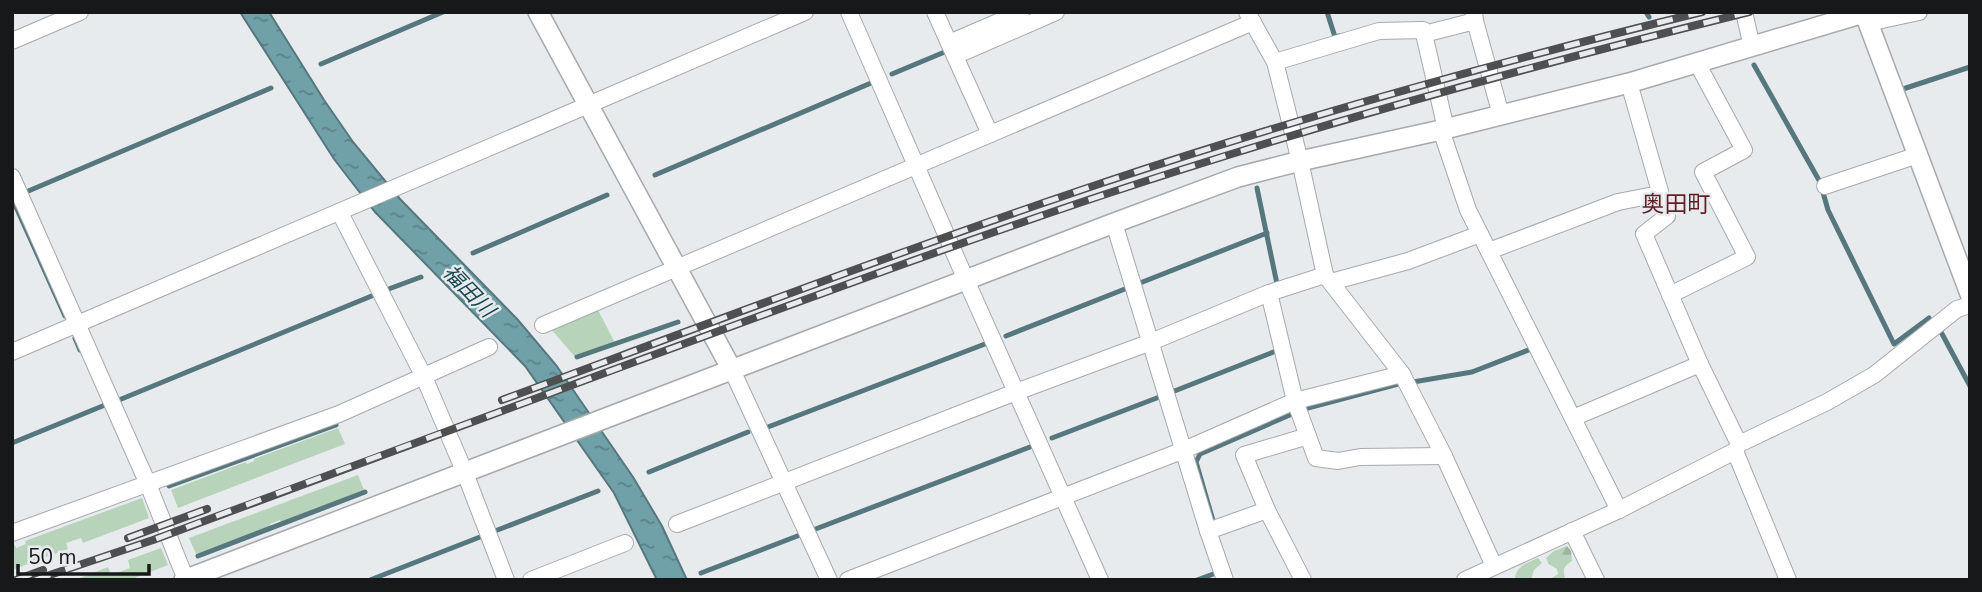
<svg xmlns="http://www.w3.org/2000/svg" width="1982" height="592" font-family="'Nunito Sans','Noto Sans JP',sans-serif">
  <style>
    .grass { fill: #b7d3b9 }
    .forest { fill: url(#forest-firs) }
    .water { fill: url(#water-ripples); stroke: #55777d; stroke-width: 2 }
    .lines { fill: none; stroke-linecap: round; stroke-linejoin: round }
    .stream { stroke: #55777d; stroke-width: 5 }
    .minor-casing { stroke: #a7a9ac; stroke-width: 18 }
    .tertiary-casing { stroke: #a7a9ac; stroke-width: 22 }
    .minor { stroke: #fff; stroke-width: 16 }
    .tertiary { stroke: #fff; stroke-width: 19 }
    .rail-casing { stroke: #4d4f50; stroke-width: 8 }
    .rail { stroke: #e8ebee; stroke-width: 5; stroke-dasharray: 16; stroke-linecap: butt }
    .labels { text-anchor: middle; stroke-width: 5; stroke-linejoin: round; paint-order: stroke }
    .water-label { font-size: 21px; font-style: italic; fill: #1a474e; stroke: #e8ebee }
    .quarter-label { font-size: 23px; fill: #621d25; stroke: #e8ebee }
  </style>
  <defs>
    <pattern id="forest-firs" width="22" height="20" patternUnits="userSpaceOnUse" patternTransform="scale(1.75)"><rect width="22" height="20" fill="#b7d3b9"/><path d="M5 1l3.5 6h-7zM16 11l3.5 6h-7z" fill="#9db49e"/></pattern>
    <pattern id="water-ripples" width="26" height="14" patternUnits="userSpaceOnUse" patternTransform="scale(1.75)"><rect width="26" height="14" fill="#70a0a8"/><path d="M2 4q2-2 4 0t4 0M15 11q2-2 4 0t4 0" fill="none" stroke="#5b8188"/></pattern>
  </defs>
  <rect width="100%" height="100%" fill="#e8ebee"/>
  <g class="grass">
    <path d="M597,308L615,343L575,357L551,329Z"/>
    <path d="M338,428L345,444L178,508L171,490L246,462L247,464L254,461V459Z"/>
    <path d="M358,475L364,490L281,522L280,520L270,524V526L196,554L189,538Z"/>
    <path d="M142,498L149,518L83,543L81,538L66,543L68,549L12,570V546L15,545L16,548L26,544L25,541Z"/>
    <path d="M161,548L168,565L130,580H75L108,567L111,575L130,568L128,560Z"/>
  </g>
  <g class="forest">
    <path d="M1567,546L1571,551L1572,561C1565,566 1562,568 1565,577L1563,580H1549L1558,574L1557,569L1549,564L1546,558L1554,551Z"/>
    <path d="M1538,558L1542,563L1534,570L1531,580H1515C1515,566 1527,563 1538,558Z"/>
  </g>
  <path class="water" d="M240,12H269L324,100L353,142L400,199L518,320L556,365L633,477L662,526L687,580H657L614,493L525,366L375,212L334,159Z"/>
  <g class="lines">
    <g class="stream">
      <path d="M1327,12L1335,37L1339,36"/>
      <path d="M1646,12L1649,17"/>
      <path d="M321,64L443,12"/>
      <path d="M1754,65L1820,182L1828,210L1894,344L1929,318"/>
      <path d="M892,74L947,51"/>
      <path d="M1903,89L1970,67"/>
      <path d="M655,175L871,83"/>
      <path d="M1257,188L1277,284"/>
      <path d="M26,192L271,88"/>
      <path d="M12,198L65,316"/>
      <path d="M473,253L607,195"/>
      <path d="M1140,283L1267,233"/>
      <path d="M386,290L421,277"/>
      <path d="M1941,332L1970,386"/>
      <path d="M1006,336L1130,287"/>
      <path d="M75,338L80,350"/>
      <path d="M577,357L678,322"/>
      <path d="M1413,382L1472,372L1531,349"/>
      <path d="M1172,392L1276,351"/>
      <path d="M119,400L374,295"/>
      <path d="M1304,409L1402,383"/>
      <path d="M768,427L985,344"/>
      <path d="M1052,438L1162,396"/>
      <path d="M12,443L105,405"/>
      <path d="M649,472L748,432"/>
      <path d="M169,486L336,425"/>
      <path d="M1214,524L1196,462L1200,454L1292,414"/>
      <path d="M813,530L1030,447"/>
      <path d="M495,531L598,491"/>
      <path d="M198,556L365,492"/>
      <path d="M701,573L800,535"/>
      <path d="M370,580L480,537"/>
      <path d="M1197,580L1216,573V570"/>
    </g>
    <g class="minor-casing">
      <g id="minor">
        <path d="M849,12L966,280L1100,580"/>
        <path d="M935,12L990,134"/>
        <path d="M1247,12L1275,62L1300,161L1325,275"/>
        <path d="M1474,12L1475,21L1501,115"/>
        <path d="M1744,12L1752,47"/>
        <path d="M1868,23L1919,12"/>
        <path d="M1424,34L1446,129"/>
        <path d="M12,41L80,12"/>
        <path d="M949,43L1021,12"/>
        <path d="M955,56L1056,12"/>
        <path d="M1275,62L1379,31L1423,30L1424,34L1475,21"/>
        <path d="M1629,83L1667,216L1644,234L1700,364L1739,444"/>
        <path d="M1441,130L1468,210L1619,510"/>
        <path d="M12,177L148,484L186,580"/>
        <path d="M1825,186L1918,155"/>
        <path d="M340,213L424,377L465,473L506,580"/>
        <path d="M1114,223L1208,531L1225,580"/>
        <path d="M1489,251L1618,202L1659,194"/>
        <path d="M1331,282L1408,261L1480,234"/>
        <path d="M1269,293L1295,401L1316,458L1338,461L1360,457L1444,456"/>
        <path d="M1670,295L1747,257L1703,172L1744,150L1697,63"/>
        <path d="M543,325L1253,22"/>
        <path d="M12,352L805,12"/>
        <path d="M732,370L829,580"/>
        <path d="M1573,418L1700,364"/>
        <path d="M1735,451L1788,580"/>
        <path d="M1267,510L1303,580"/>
        <path d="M677,524L1016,392L1151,342L1269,293L1325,275L1402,374"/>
        <path d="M1208,531L1267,510L1244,455L1308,436"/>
        <path d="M1572,531L1596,580"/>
        <path d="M12,533L339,414L489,347"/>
        <path d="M531,580L625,543"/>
        <path d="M848,580L1184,450L1295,401L1402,374L1444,456L1494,566"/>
        <path d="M1465,580L1619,510L1735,451L1739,444L1827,402L1874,375L1957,309L1970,305"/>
      </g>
    </g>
    <g class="tertiary-casing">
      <g id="tertiary">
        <path d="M538,12L732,370"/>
        <path d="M1864,12L1970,294"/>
        <path d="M184,580L1114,223L1238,177L1300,161L1441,130L1629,83L1864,13"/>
      </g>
    </g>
    <use href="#minor" class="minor"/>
    <use href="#tertiary" class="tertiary"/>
    <g class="rail-casing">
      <g id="rail">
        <path d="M502,400C702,326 902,250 1105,182C1301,117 1501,61 1702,12"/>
        <path d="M128,538L207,509"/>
        <path d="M16,580L43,570"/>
        <path d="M35,580L153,540C314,479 476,421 637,361C793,304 949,246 1106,194C1318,124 1533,65 1749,12"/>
      </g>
    </g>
    <use href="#rail" class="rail"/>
  </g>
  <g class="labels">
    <g class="water-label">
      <text transform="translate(469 291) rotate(46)" y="7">福田川</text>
    </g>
    <g class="quarter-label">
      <text x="1676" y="212">奥田町</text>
    </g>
  </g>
  <rect width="1982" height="592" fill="none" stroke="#171819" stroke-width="28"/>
  <path d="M18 564v10h131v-10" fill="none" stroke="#171819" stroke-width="3.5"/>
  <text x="28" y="564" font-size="21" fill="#171819" stroke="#e8ebee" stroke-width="5" paint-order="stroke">50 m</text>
</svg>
